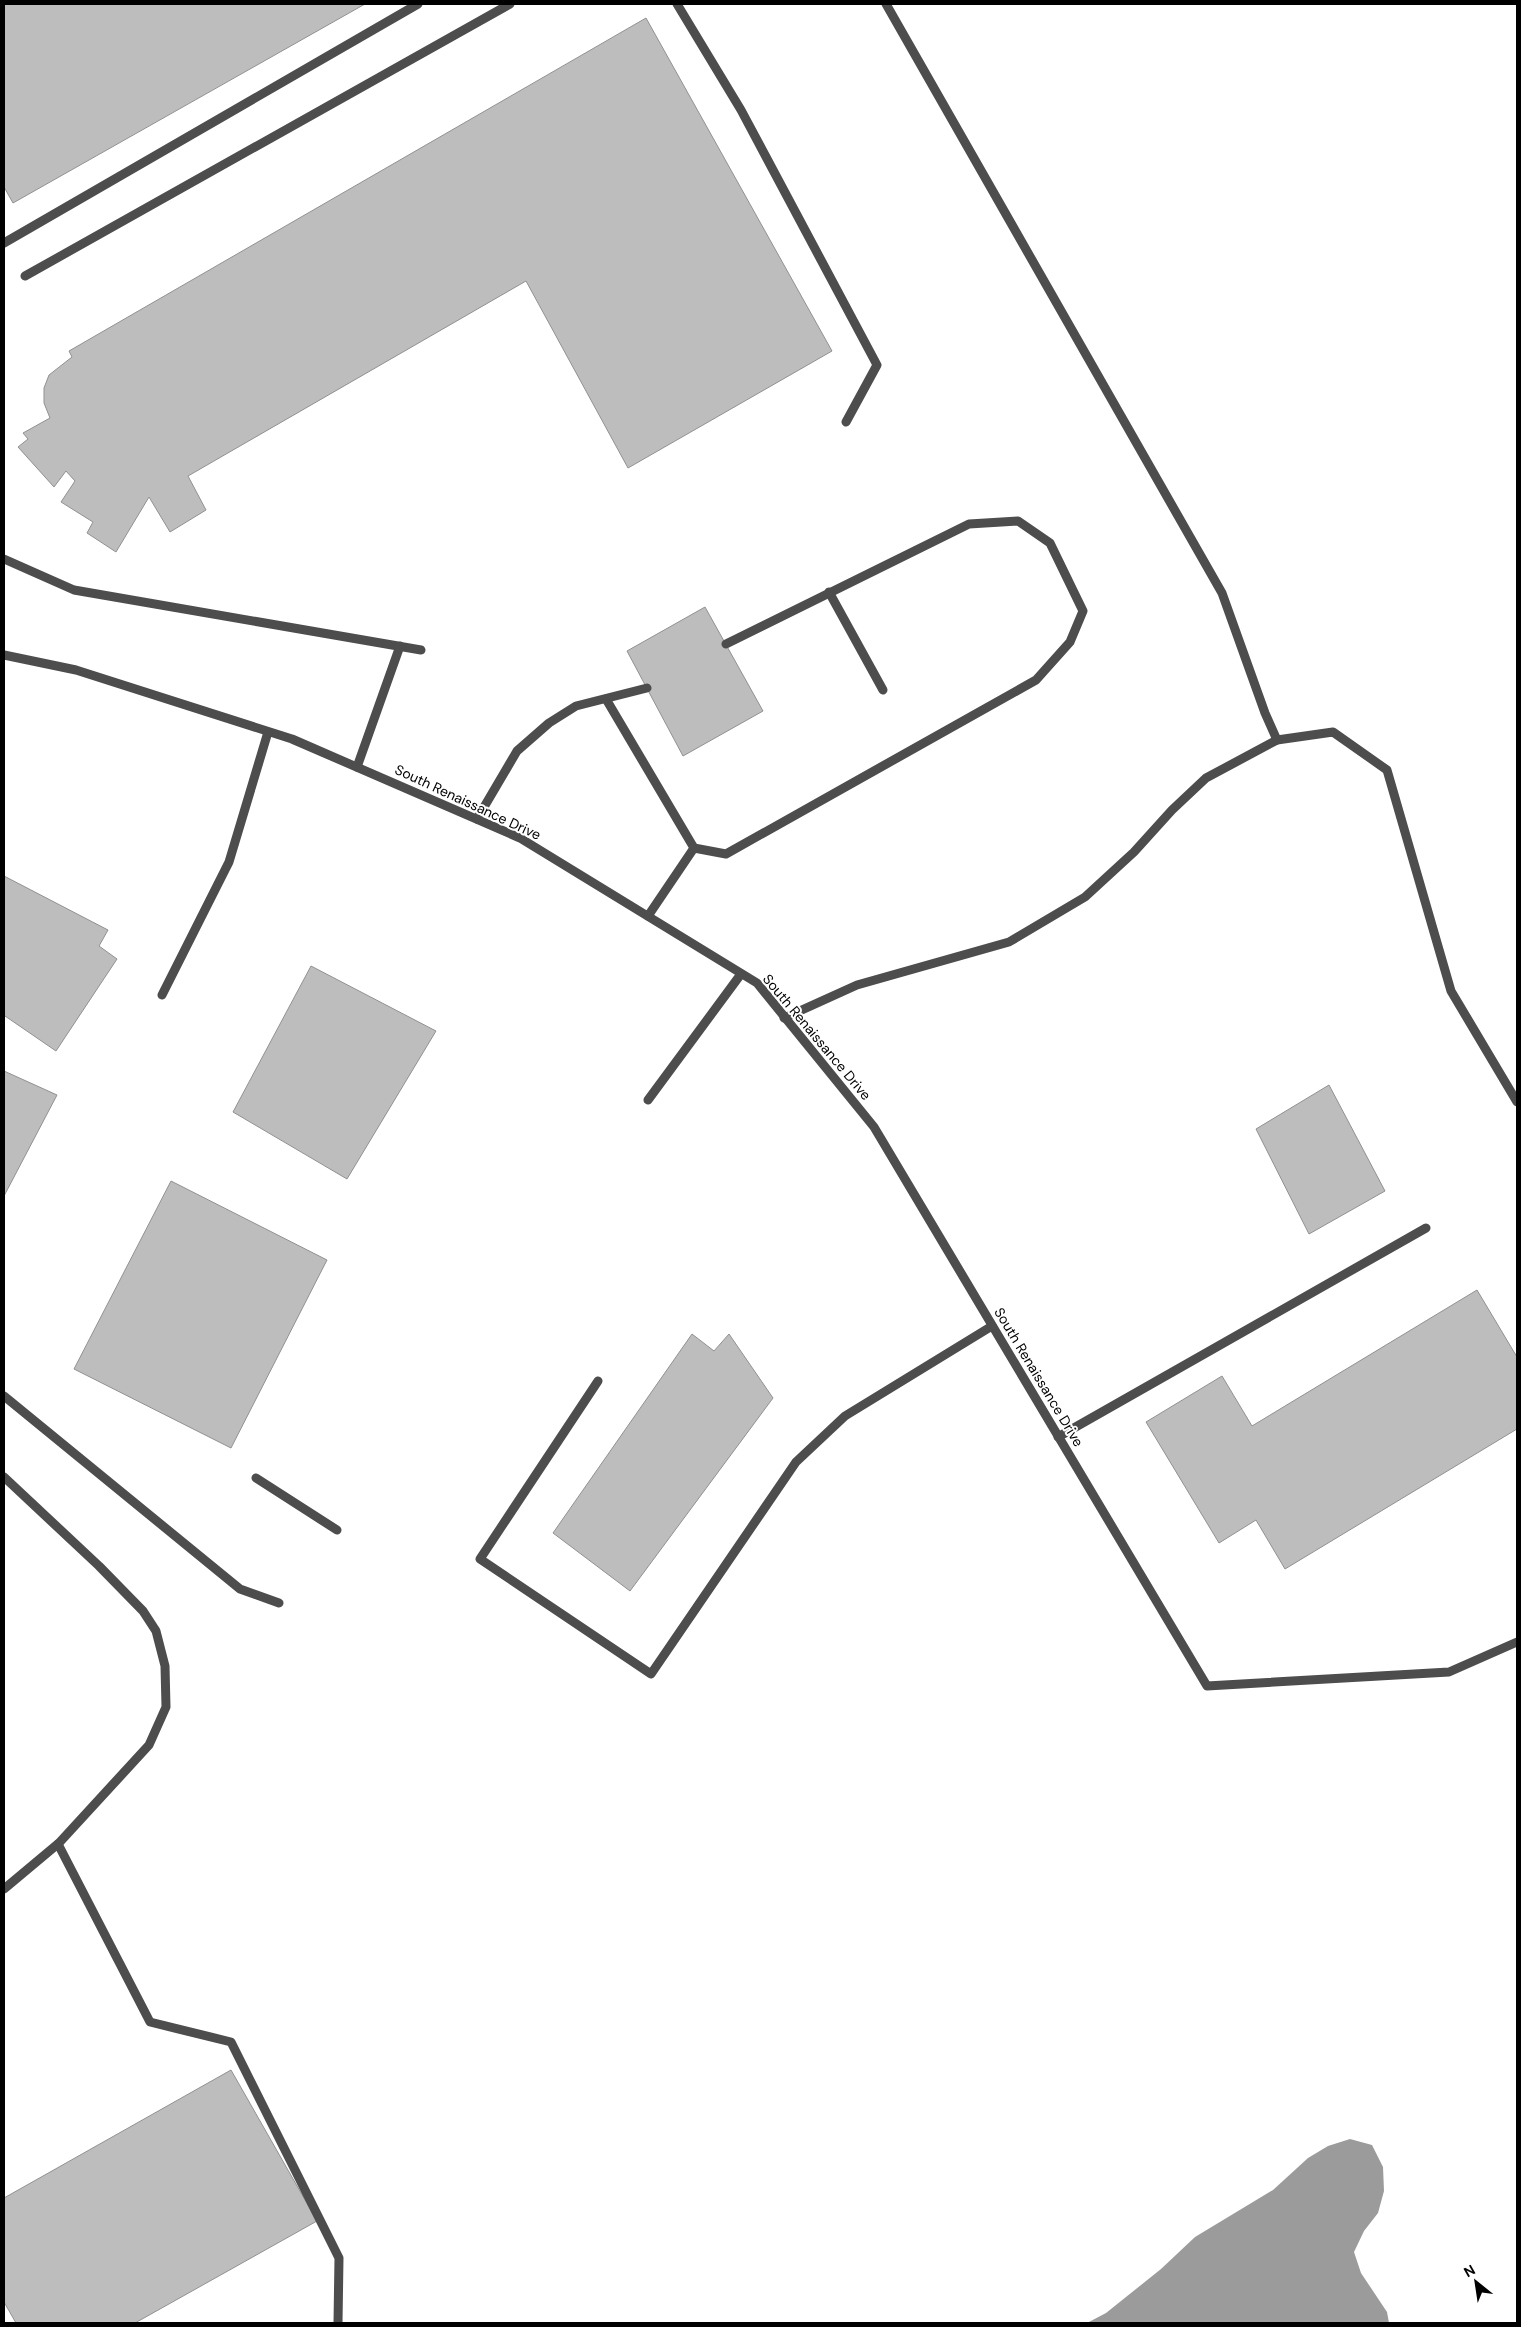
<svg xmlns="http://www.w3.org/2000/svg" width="1521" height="2327" font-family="'DM Sans',sans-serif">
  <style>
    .water { fill: #9b9b9b }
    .building { fill: #bdbdbd; stroke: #919191 }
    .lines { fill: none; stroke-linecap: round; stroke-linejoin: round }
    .minor { stroke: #4d4d4d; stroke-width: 9 }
    .labels { text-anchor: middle; stroke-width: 4; stroke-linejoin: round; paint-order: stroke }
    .street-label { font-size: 14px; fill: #000; stroke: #fff }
  </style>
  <rect width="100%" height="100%" fill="#fff"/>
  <path class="water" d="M1350,2139L1372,2145L1383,2167L1384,2191L1378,2213L1364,2231L1354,2252L1361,2273L1387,2312L1389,2323H1087L1106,2313L1161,2269L1195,2237L1273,2190L1308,2158L1328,2146Z"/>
  <g class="building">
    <path d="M4,4H365L13,203L4,187Z"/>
    <path d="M646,18L832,351L628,468L526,281L188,476L206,510L170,532L149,497L116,552L87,533L93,522L61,502L75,481L66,471L54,487L18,447L28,439L23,433L50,418L44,403V388L49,375L72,357L69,351Z"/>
    <path d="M705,607L763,711L683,756L627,651Z"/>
    <path d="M4,876L108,930L99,946L117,959L56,1051L5,1016L4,1019Z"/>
    <path d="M311,966L436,1031L347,1179L233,1112Z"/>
    <path d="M4,1071L57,1095L4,1196Z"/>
    <path d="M1329,1085L1385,1191L1309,1234L1256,1129Z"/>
    <path d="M171,1181L327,1260L231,1448L74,1369Z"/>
    <path d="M1477,1290L1517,1357V1429L1285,1569L1256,1520L1219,1543L1146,1422L1222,1376L1252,1426Z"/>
    <path d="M692,1334L714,1351L729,1334L773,1398L630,1591L553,1533Z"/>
    <path d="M231,2070L317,2221L135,2323H16L4,2302V2198Z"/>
  </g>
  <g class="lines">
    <g class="minor">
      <path d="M677,4L741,110L877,365L846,422"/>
      <path d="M886,4L1222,593L1265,713L1277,740L1333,732L1387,770L1451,991L1517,1102"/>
      <path d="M4,243L418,4"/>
      <path d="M25,276L510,4"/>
      <path d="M4,559L74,590L421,650"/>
      <path d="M829,592L883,690"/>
      <path d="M4,655L76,670L292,739L520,838L757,983L874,1127L1207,1686L1449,1672L1517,1642"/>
      <path d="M606,699L694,848L648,916"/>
      <path d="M357,767L400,646"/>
      <path d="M477,819L517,751L549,723L576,706L647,688"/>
      <path d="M694,848L726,854L1036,680L1070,642L1083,611L1050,543L1018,521L969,524L726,644"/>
      <path d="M162,995L229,862L268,732"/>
      <path d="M784,1018L857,985L1009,942L1085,897L1134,852L1172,810L1206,778L1277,740"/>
      <path d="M648,1100L741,974"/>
      <path d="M598,1381L480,1559L651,1674L796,1462L845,1416L992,1326"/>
      <path d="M4,1396L240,1589L279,1603"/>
      <path d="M1058,1437L1426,1228"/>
      <path d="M4,1477L99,1566L143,1611L156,1631L165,1666L166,1707L149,1745L59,1843L4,1889"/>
      <path d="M256,1478L337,1530"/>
      <path d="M58,1844L150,2022L231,2042L339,2258L338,2323"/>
    </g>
  </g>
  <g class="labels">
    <g class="street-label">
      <text transform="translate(468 802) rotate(25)" y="5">South Renaissance Drive</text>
      <text transform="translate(817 1037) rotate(50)" y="5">South Renaissance Drive</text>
      <text transform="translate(1039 1377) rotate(59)" y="5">South Renaissance Drive</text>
    </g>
  </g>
  <rect width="1521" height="2327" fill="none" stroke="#000000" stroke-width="10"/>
  <g transform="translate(1476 2282) rotate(330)" stroke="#ffffff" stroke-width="4" paint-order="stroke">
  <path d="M0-4L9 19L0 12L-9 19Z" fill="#000000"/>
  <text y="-8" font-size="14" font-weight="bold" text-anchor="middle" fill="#000000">N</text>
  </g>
</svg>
